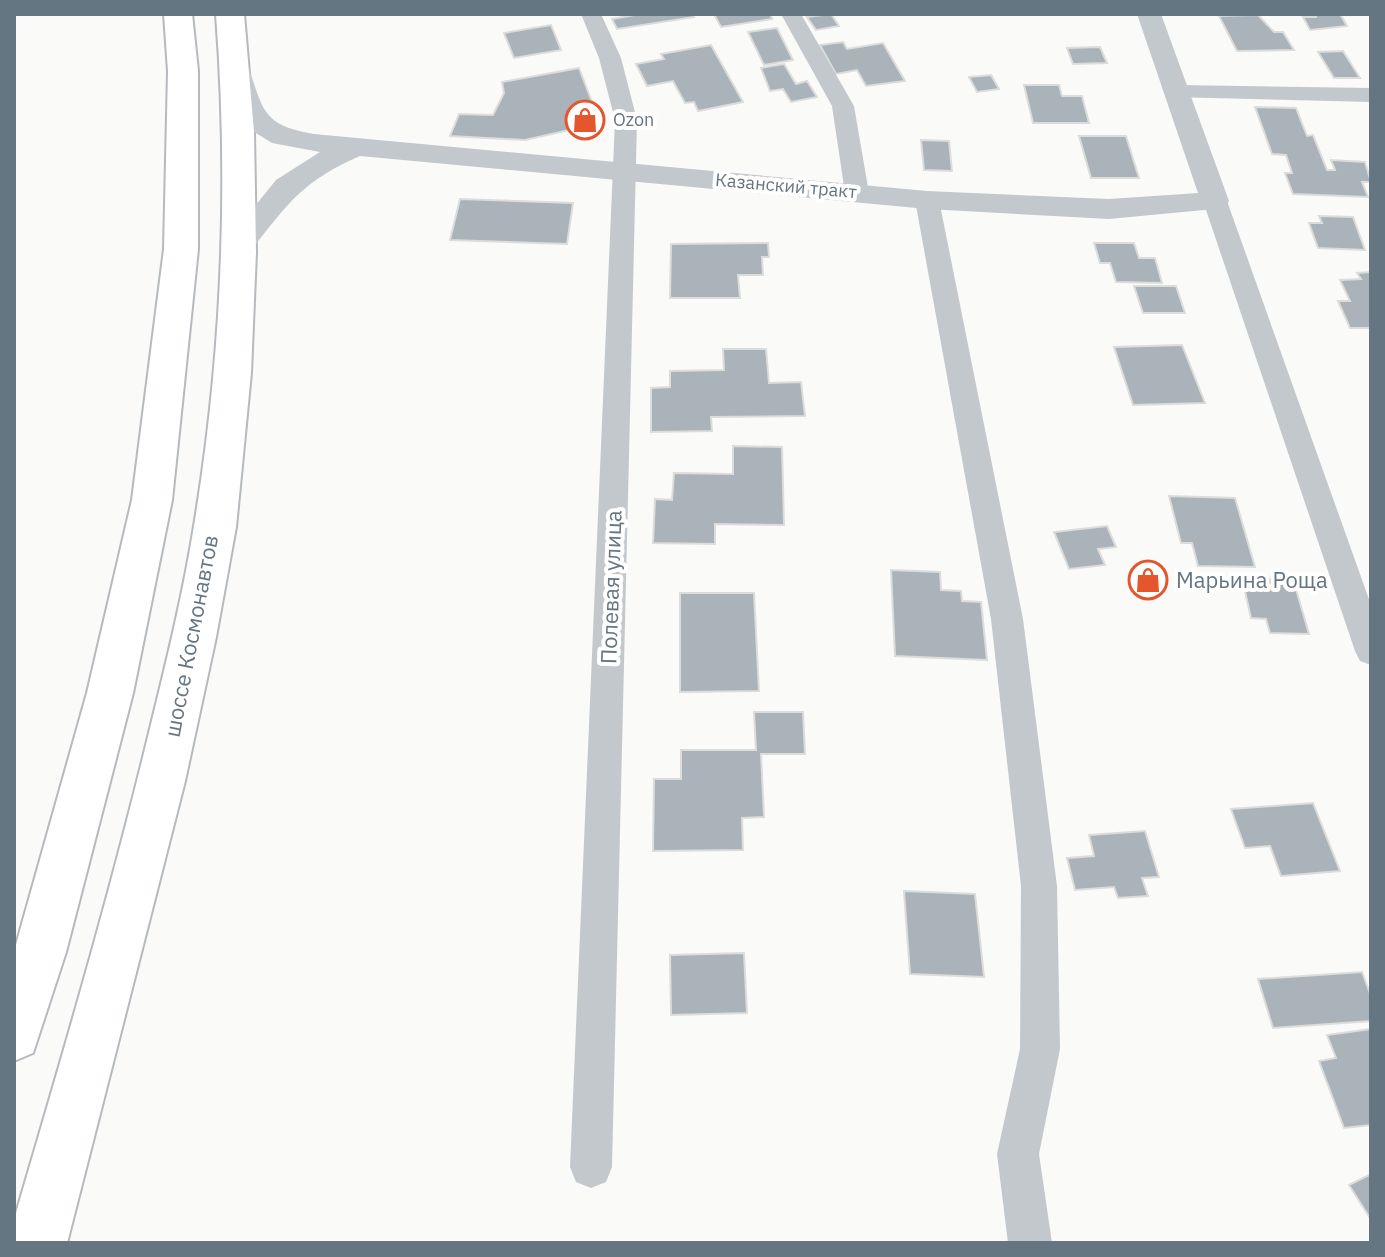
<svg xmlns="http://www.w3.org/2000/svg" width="1385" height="1257" font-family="'IBM Plex Sans',sans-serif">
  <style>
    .building { fill: #aab3b9; stroke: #dcdcda; stroke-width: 2 }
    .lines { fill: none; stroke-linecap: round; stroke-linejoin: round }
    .primary-casing { stroke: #b5babe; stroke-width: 4 }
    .minor { fill: #c3c8cc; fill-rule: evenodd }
    .tertiary { fill: #c3c8cc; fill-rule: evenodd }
    .primary { fill: #fff; fill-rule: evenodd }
    .labels { text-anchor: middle; stroke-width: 8; stroke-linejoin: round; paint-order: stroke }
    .far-poi-label { font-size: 18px; fill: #657683; stroke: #fff; text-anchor: start }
    .far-street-label { font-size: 18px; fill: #657683; stroke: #fff }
    .poi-label { font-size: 22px; fill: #657683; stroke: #fff; text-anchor: start }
    .street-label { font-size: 22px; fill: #657683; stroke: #fff }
  </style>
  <rect width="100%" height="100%" fill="#fafaf8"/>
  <g class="building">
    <path d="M693,14L694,17L617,29L612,19L640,14Z"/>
    <path d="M714,14H770L772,19L721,27Z"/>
    <path d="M831,14L839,26L816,30L807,17Z"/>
    <path d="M1315,14H1340L1347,26L1310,30L1303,17H1316Z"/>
    <path d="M1258,15L1274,32H1283L1294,50L1237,51L1219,16Z"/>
    <path d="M551,25L561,50L514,58L504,33Z"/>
    <path d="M777,28L793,60L764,65L748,32Z"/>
    <path d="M843,42L847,49L883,43L905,81L866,86L857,70L836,74L820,45Z"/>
    <path d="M711,45L743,102L698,111L694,102L685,103L673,81L647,86L636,64L664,59L661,54Z"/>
    <path d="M1100,47L1107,63L1073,64L1067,48Z"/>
    <path d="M1343,51L1360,78H1334L1318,52Z"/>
    <path d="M784,64L796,84L807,81L817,97L791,102L783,89L770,91L761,68Z"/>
    <path d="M579,68L600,123L525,140L450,136L459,114L493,115L504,93L502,82Z"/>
    <path d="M991,75L999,89L977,92L969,77Z"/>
    <path d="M1024,85H1059L1062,96H1082L1089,123H1033Z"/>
    <path d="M1255,107L1296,108L1307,136L1313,135L1327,170H1335L1331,160L1365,162L1371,182H1362L1368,197L1293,194L1285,173H1292L1286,155L1272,154Z"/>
    <path d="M1079,136H1126L1139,178H1091Z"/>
    <path d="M921,140L949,141L952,171L924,170Z"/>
    <path d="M460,199L573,203L567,244L450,240Z"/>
    <path d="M1319,216L1353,217L1365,250L1318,248L1309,223H1322Z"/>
    <path d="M768,243L769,257H762L763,275H738L740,298H670L671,244Z"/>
    <path d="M1094,243H1134L1139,258H1155L1162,283L1116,282L1110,263H1100Z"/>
    <path d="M1371,272V328H1350L1338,301H1350L1340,280L1361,279L1357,273Z"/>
    <path d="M1134,286H1176L1185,313H1143Z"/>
    <path d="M1182,345L1205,403L1133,405L1114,347Z"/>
    <path d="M723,349H766L769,383L801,382L805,416L711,417L712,431L651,432V388L670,387V371L724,370Z"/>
    <path d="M733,446L782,447L784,525L715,524V544L653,543L655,499L672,500L674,473L733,474Z"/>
    <path d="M1169,496L1235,498L1255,567L1198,566L1192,543H1181Z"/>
    <path d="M1107,526L1116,547L1098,549L1105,565L1069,569L1054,532Z"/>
    <path d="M891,570L940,572L941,590L961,591L962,601L981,602L987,660L895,656Z"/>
    <path d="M1249,577L1293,579L1309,634L1270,633L1266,619L1251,618L1245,591L1253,589Z"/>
    <path d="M680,593H754L759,691L680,692Z"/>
    <path d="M754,712H803L805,754H761L764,817L742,818L743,850L653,851L654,779H681V750H756Z"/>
    <path d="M1313,803L1340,871L1281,876L1270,846L1245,848L1231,809Z"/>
    <path d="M1145,831L1159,877L1142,878L1148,896L1118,898L1114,887L1075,890L1067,858L1094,856L1089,835Z"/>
    <path d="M904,891L975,894L984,977L910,974Z"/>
    <path d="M744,953L747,1013L671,1015L670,955Z"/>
    <path d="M1362,972L1371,996V1021L1273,1028L1258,979Z"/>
    <path d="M1371,1029V1125L1344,1128L1319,1061L1336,1058L1327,1035Z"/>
    <path d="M1371,1174V1218H1370L1349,1185Z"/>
  </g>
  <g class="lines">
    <g class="primary-casing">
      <g id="primary">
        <path d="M164,14H192L198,71V249L172,500L133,693L66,952L33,1053L14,1061V952L87,693L132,500L164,249L168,71Z"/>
        <path d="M216,14H244L254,132L256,252L251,373L236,527L216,637L185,781L67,1243H14V1220C60,1064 106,908 145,749C163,675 182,601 194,526C222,357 229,185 216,14Z"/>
      </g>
    </g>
    <g class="minor">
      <path d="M581,14H601L621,58L637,120L612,1167L606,1182L591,1188L576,1182L570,1167L615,120L599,58Z"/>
      <path d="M781,14H801L854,106L869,193L866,199H848L845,193L832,106Z"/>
      <path d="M1179,85L1371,88V102L1171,97L1168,92L1171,87Z"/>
      <path d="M927,192L936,194L939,200L1023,619L1057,886L1060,1049L1039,1154L1052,1243H1008L997,1154L1020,1049L1021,886L991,619L915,200L918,194Z"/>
      <path d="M1215,193L1224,195L1227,201L1371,605V665L1360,661L1355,651L1203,201L1206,195Z"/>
    </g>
    <path class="tertiary" d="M1137,14H1161L1229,201L1225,208L1109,219L927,209L360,156C303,181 289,202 252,249L241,252L230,249L226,242L276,180L320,152L272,143L243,125L223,69L227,63H245L249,69C264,113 264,125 314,134L927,191L1109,199L1198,193Z"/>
    <use href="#primary" class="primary"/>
  </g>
  <defs>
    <g id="shop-ring" transform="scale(2)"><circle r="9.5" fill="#fff" stroke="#e4572e" stroke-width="1.5"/><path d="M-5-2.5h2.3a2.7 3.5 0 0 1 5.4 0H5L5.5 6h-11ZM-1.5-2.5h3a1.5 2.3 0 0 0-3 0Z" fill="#e4572e"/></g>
  </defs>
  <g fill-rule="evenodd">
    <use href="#shop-ring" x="585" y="120"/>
    <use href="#shop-ring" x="1148" y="580"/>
  </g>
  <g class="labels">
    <g class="far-poi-label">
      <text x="613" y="126">Ozon</text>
    </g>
    <g class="far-street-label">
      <text transform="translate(786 186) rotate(5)" y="6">Казанский тракт</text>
    </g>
    <g class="poi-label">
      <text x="1176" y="588">Марьина Роща</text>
    </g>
    <g class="street-label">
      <text transform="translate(611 587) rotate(-88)" y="8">Полевая улица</text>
      <text transform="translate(191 636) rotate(-79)" y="8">шоссе Космонавтов</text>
    </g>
  </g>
  <rect width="1385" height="1257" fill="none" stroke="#657683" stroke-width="32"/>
</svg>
